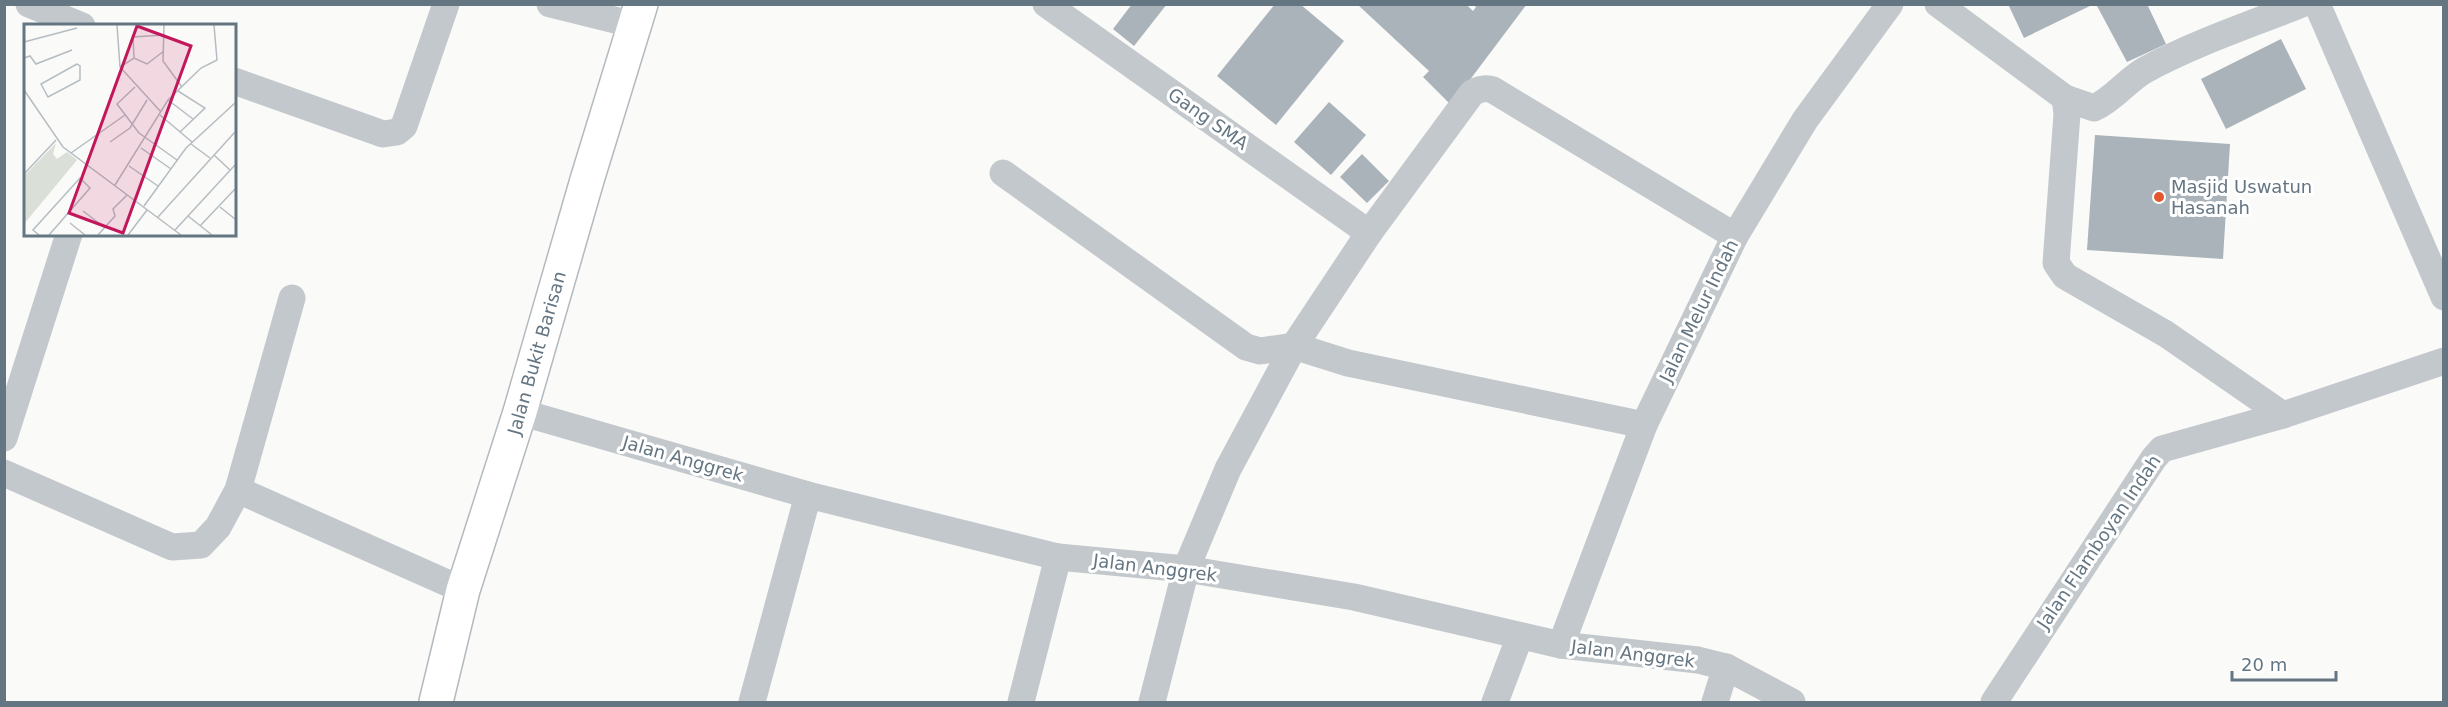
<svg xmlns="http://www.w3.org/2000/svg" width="2448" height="707" font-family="'DejaVu Sans',sans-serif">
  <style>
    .building { fill: #aab3b9 }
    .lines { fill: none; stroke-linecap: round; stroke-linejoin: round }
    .secondary-casing { stroke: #b3babf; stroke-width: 36 }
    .minor { stroke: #c3c8cc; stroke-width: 27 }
    .secondary { stroke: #fff; stroke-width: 33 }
    .poi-dot { fill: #e4572e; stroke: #fff; stroke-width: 2 }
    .labels { text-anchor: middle; stroke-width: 6; stroke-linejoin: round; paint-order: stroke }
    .street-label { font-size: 18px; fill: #657683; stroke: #fff }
    .poi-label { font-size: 18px; fill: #657683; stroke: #fff; text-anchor: start }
    .inset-road { fill: none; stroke: #b5bdc2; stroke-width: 1.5 }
    .view { fill: #c2185b; fill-opacity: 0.15; stroke: #c2185b; stroke-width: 3 }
    .inset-edge { fill: none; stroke: #657683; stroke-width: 3 }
  </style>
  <rect width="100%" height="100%" fill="#fafaf8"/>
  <g class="building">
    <path d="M1132,4H1167L1134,46L1113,29Z"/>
    <path d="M1275,4H1300L1344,41L1276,125L1217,76Z"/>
    <path d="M1357,4H1466L1473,11L1476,7L1473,4H1527L1451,105L1423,77L1429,71Z"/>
    <path d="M2008,4H2094L2024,38Z"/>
    <path d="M2096,4H2147L2166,44L2127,62Z"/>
    <path d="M2281,39L2306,89L2226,129L2201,79Z"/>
    <path d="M1329,102L1366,135L1331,175L1294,142Z"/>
    <path d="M2095,135L2230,144L2223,259L2087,250Z"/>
    <path d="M1362,154L1389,181L1367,203L1340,177Z"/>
  </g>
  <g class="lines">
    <g class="secondary-casing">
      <path id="secondary" d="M436,702L463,590L520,412L587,180L641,4"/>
    </g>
    <g class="minor">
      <path d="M29,4L82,26"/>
      <path d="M550,4L635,25"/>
      <path d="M1046,4L1369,233"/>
      <path d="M1938,4L2065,98L2067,114L2056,263L2065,276L2166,334L2283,415"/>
      <path d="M2317,4L2444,297"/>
      <path d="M234,81L383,134L397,132L404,126L446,4"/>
      <path d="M2065,98L2094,108C2114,99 2126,81 2145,70C2195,43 2249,25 2302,4"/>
      <path d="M1003,173L1246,347L1260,351L1294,346L1348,363L1644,425"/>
      <path d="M520,412L808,495L1058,557L1186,569L1354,597L1561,645L1698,660L1726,667L1792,702"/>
      <path d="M4,438L69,234"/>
      <path d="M4,473L172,547L201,545L218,527L238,490L463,590"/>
      <path d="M238,490L292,298"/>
      <path d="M1561,645L1644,425L1735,236L1805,120L1890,4"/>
      <path d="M752,702L808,495"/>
      <path d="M1021,702L1058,557"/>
      <path d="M1152,702L1186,569L1228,469L1294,346L1369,233L1472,93C1479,89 1485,87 1493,90L1735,236"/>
      <path d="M1495,702L1520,636"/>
      <path d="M1715,702L1726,667"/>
      <path d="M1994,702L2154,458L2162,449L2283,415L2444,361"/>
    </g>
    <use href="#secondary" class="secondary"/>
  </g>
  <circle class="poi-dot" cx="2159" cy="197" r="6"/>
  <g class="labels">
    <g class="street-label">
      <text transform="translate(1208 119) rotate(35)" y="6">Gang SMA</text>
      <text transform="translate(1699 311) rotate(-64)" y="6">Jalan Melur Indah</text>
      <text transform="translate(537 353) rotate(-74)" y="6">Jalan Bukit Barisan</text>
      <text transform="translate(683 459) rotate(16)" y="6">Jalan Anggrek</text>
      <text transform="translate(2099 542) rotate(-56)" y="6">Jalan Flamboyan Indah</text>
      <text transform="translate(1155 568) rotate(7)" y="6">Jalan Anggrek</text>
      <text transform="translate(1633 654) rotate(7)" y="6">Jalan Anggrek</text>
    </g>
    <g class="poi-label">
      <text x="2171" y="193">Masjid Uswatun<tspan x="2171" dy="21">Hasanah</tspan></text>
    </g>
  </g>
  <g transform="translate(24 24)">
    <rect width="212" height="212" fill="#fafaf8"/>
    <path d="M32,119L29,130L33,135L43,128L53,136L0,200V152Z" fill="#dadfd7"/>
    <path class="inset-road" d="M93,1L96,43L137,88M140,1L139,37L158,63M0,18L53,4M0,34L6,32L12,40L48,26M110,34L109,13L140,11M53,40L56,42V56L24,73L17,60ZM96,43L110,34L123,40L140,27M111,63L93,80L115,109L153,136M0,66L39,123L157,211M154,67L181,84L156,108M144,76L169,95M136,91L168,118M86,118L106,104L123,76M167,120L186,134M117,124L147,145M47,129L101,91M190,131L206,146M105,142L134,162M0,150L32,116M91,161L144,76L177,44L193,36L190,1M120,182L162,124L211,79M196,183L211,195M59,187L80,203M164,192L188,211M134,193L211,108M46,199L61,211M176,202L211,165M151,206L211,141M15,211L9,206L56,154L66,164L25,211M74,211L91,192L89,185L103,171M104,211L123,186"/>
    <path class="view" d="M113,2L167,22L99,209L45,189Z"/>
    <rect width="212" height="212" class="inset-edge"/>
  </g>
  <rect width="2448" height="707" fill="none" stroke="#657683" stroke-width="12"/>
  <path d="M2232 671v9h104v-9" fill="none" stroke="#657683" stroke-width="3"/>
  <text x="2241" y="671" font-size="18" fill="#657683" stroke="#ffffff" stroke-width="4.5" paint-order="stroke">20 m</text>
</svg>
